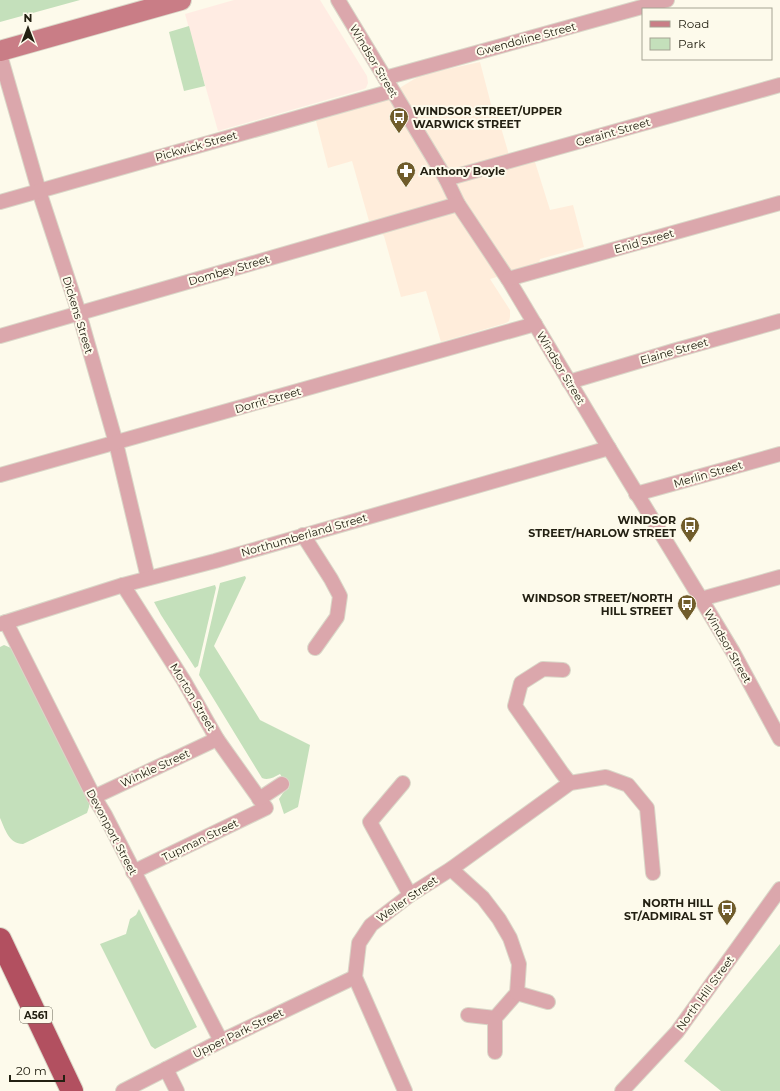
<svg xmlns="http://www.w3.org/2000/svg" width="780" height="1091" font-family="Montserrat,sans-serif">
  <style>
    .commercial { fill: #ffeddb }
    .industrial { fill: #ffece3 }
    .green { fill: #c4e0bb }
    .lines { fill: none; stroke-linecap: round; stroke-linejoin: round }
    .minor-casing { stroke: #dad7c8; stroke-width: 16 }
    .secondary-casing { stroke: #dad7c8; stroke-width: 22 }
    .trunk-casing { stroke: #dad7c8; stroke-width: 24 }
    .minor { stroke: #dba7ac; stroke-width: 14 }
    .secondary { stroke: #c97d86; stroke-width: 20 }
    .trunk { stroke: #b25060; stroke-width: 22 }
    .labels { text-anchor: middle; stroke-width: 4; stroke-linejoin: round; paint-order: stroke }
    .shield { fill: #fdfaeb; stroke: #646153; stroke-width: 1 }
    .shield-label { font-size: 10px; font-weight: bold; fill: #232012 }
    .street-label { font-size: 11px; fill: #232012; stroke: #fdfaeb }
    .poi-label { font-size: 11px; font-weight: bold; fill: #232012; stroke: #fdfaeb; text-anchor: end }
  </style>
  <rect width="100%" height="100%" fill="#fdfaeb"/>
  <path class="commercial" d="M480,62L492,108L495,107L509,155L535,162L550,210L573,205L584,247L540,259L539,264L490,279L510,310V317L509,321L506,323L441,342L426,291L401,297L384,236L369,221L352,161L328,168L316,121L373,104L421,75Z"/>
  <path class="industrial" d="M234,0H320L367,76L368,83L366,88L364,89L218,131L185,14Z"/>
  <g class="green">
    <path d="M0,0H80L0,22Z"/>
    <path d="M189,26L205,86L184,91L169,32Z"/>
    <path d="M245,576L246,578L214,646L260,720L310,745L298,807L284,814L279,799L283,793L289,788L280,774C274,777 268,781 262,778L199,675L220,583Z"/>
    <path d="M215,585L216,588L198,666L195,668L161,615L154,602Z"/>
    <path d="M4,645L11,648L13,651L89,803V807L87,813L23,844C9,844 5,829 0,818V647Z"/>
    <path d="M139,909L197,1027L155,1049L151,1046L100,944L126,934L130,919L136,915Z"/>
    <path d="M780,944V1091H721L684,1061Z"/>
  </g>
  <g class="lines">
    <g class="minor-casing">
      <g id="minor">
        <path d="M338,0L446,179L458,204L508,279L609,448L701,599L733,652L780,739"/>
        <path d="M0,55L39,191L79,313L116,443L148,578"/>
        <path d="M385,78L667,0"/>
        <path d="M446,179L780,85"/>
        <path d="M0,202L392,91"/>
        <path d="M508,279L780,203"/>
        <path d="M0,336L458,204"/>
        <path d="M569,382L673,351L780,321"/>
        <path d="M0,475L535,324"/>
        <path d="M636,494L780,454"/>
        <path d="M303,535L331,579L340,596L337,617L315,648"/>
        <path d="M123,585L184,681L217,739L266,808L133,872"/>
        <path d="M701,599L780,577"/>
        <path d="M6,622L94,797L105,815L221,1041"/>
        <path d="M0,624L123,585L215,561L609,448"/>
        <path d="M563,670L543,669L521,683L515,706L562,773L570,783"/>
        <path d="M403,783L370,822L410,895"/>
        <path d="M94,797L217,739"/>
        <path d="M259,799L282,784"/>
        <path d="M451,869L483,898L499,919L510,938L519,964L517,993L495,1018L468,1015"/>
        <path d="M517,993L548,1002"/>
        <path d="M495,1018V1052"/>
        <path d="M166,1069L177,1091"/>
        <path d="M123,1091L221,1041L355,977"/>
        <path d="M405,1091L355,977L359,943L371,925L410,895L451,869L570,783L606,777L628,785L647,808L653,873"/>
        <path d="M622,1091L677,1032L780,889"/>
      </g>
    </g>
    <g class="secondary-casing">
      <path id="secondary" d="M0,51L181,0"/>
    </g>
    <g class="trunk-casing">
      <path id="trunk" d="M0,939L72,1091"/>
    </g>
    <use href="#minor" class="minor"/>
    <use href="#secondary" class="secondary"/>
    <use href="#trunk" class="trunk"/>
  </g>
  <defs>
    <g id="bus-pin" transform="scale(1)"><path d="M0 17L-7.5 6A9.5 9.5 0 1 1 7.5 6Z" fill="#705c2b" stroke="#fdfaeb"/><path d="M-5-6H5V4H4V6H2V4H-2V6H-4V4H-5ZM-3.5-4V0h7V-4ZM-3.5 1.2v1.5H-2V1.2ZM2 1.2v1.5H3.5V1.2Z" fill="#fff"/></g>
    <g id="pharmacy-pin" transform="scale(1)"><path d="M0 17L-7.5 6A9.5 9.5 0 1 1 7.5 6Z" fill="#705c2b" stroke="#fdfaeb"/><path d="M-2-6h4v4h4v4h-4v4h-4v-4h-4v-4h4Z" fill="#fff"/></g>
  </defs>
  <g fill-rule="evenodd">
    <use href="#bus-pin" x="399" y="117"/>
    <use href="#pharmacy-pin" x="406" y="171"/>
    <use href="#bus-pin" x="690" y="526"/>
    <use href="#bus-pin" x="687" y="604"/>
    <use href="#bus-pin" x="727" y="909"/>
  </g>
  <g class="labels">
    <rect class="shield" x="20" y="1007" width="32" height="16" rx="3"/>
    <g class="shield-label">
      <text x="36" y="1019">A561</text>
    </g>
    <g class="street-label">
      <text transform="translate(526 39) rotate(-15)" y="4">Gwendoline Street</text>
      <text transform="translate(374 61) rotate(59)" y="4">Windsor Street</text>
      <text transform="translate(613 132) rotate(-16)" y="4">Geraint Street</text>
      <text transform="translate(196 146) rotate(-16)" y="4">Pickwick Street</text>
      <text transform="translate(644 241) rotate(-16)" y="4">Enid Street</text>
      <text transform="translate(229 270) rotate(-16)" y="4">Dombey Street</text>
      <text transform="translate(78 315) rotate(73)" y="4">Dickens Street</text>
      <text transform="translate(674 351) rotate(-16)" y="4">Elaine Street</text>
      <text transform="translate(561 368) rotate(59)" y="4">Windsor Street</text>
      <text transform="translate(268 400) rotate(-16)" y="4">Dorrit Street</text>
      <text transform="translate(708 474) rotate(-16)" y="4">Merlin Street</text>
      <text transform="translate(304 535) rotate(-16)" y="4">Northumberland Street</text>
      <text transform="translate(728 646) rotate(60)" y="4">Windsor Street</text>
      <text transform="translate(193 697) rotate(59)" y="4">Morton Street</text>
      <text transform="translate(155 768) rotate(-25)" y="4">Winkle Street</text>
      <text transform="translate(112 832) rotate(62)" y="4">Devonport Street</text>
      <text transform="translate(200 840) rotate(-26)" y="4">Tupman Street</text>
      <text transform="translate(407 899) rotate(-35)" y="4">Weller Street</text>
      <text transform="translate(705 993) rotate(-54)" y="4">North Hill Street</text>
      <text transform="translate(238 1033) rotate(-26)" y="4">Upper Park Street</text>
    </g>
    <g class="poi-label">
      <text x="413" y="115" text-anchor="start">WINDSOR STREET/UPPER<tspan x="413" dy="13">WARWICK STREET</tspan></text>
      <text x="420" y="175" text-anchor="start">Anthony Boyle</text>
      <text x="676" y="524">WINDSOR<tspan x="676" dy="13">STREET/HARLOW STREET</tspan></text>
      <text x="673" y="602">WINDSOR STREET/NORTH<tspan x="673" dy="13">HILL STREET</tspan></text>
      <text x="713" y="907">NORTH HILL<tspan x="713" dy="13">ST/ADMIRAL ST</tspan></text>
    </g>
  </g>
  <rect x="642" y="8" width="130" height="52" fill="#fdfaeb" stroke="#a6a394"/>
  <rect x="650" y="21" width="20" height="6" fill="#c97d86" stroke="#a6a394"/>
  <text x="678" y="28" font-size="12" fill="#232012">Road</text>
  <rect x="650" y="38" width="20" height="12" fill="#c4e0bb" stroke="#a6a394"/>
  <text x="678" y="48" font-size="12" fill="#232012">Park</text>
  <g transform="translate(28 28)" stroke="#fdfaeb" stroke-width="3" paint-order="stroke">
  <path d="M0-3L7 15L0 10L-7 15Z" fill="#232012"/>
  <text y="-6" font-size="11" font-weight="bold" text-anchor="middle" fill="#232012">N</text>
  </g>
  <path d="M10 1075v6h54v-6" fill="none" stroke="#232012" stroke-width="2"/>
  <text x="16" y="1075" font-size="12" fill="#232012" stroke="#fdfaeb" stroke-width="3" paint-order="stroke">20 m</text>
</svg>
